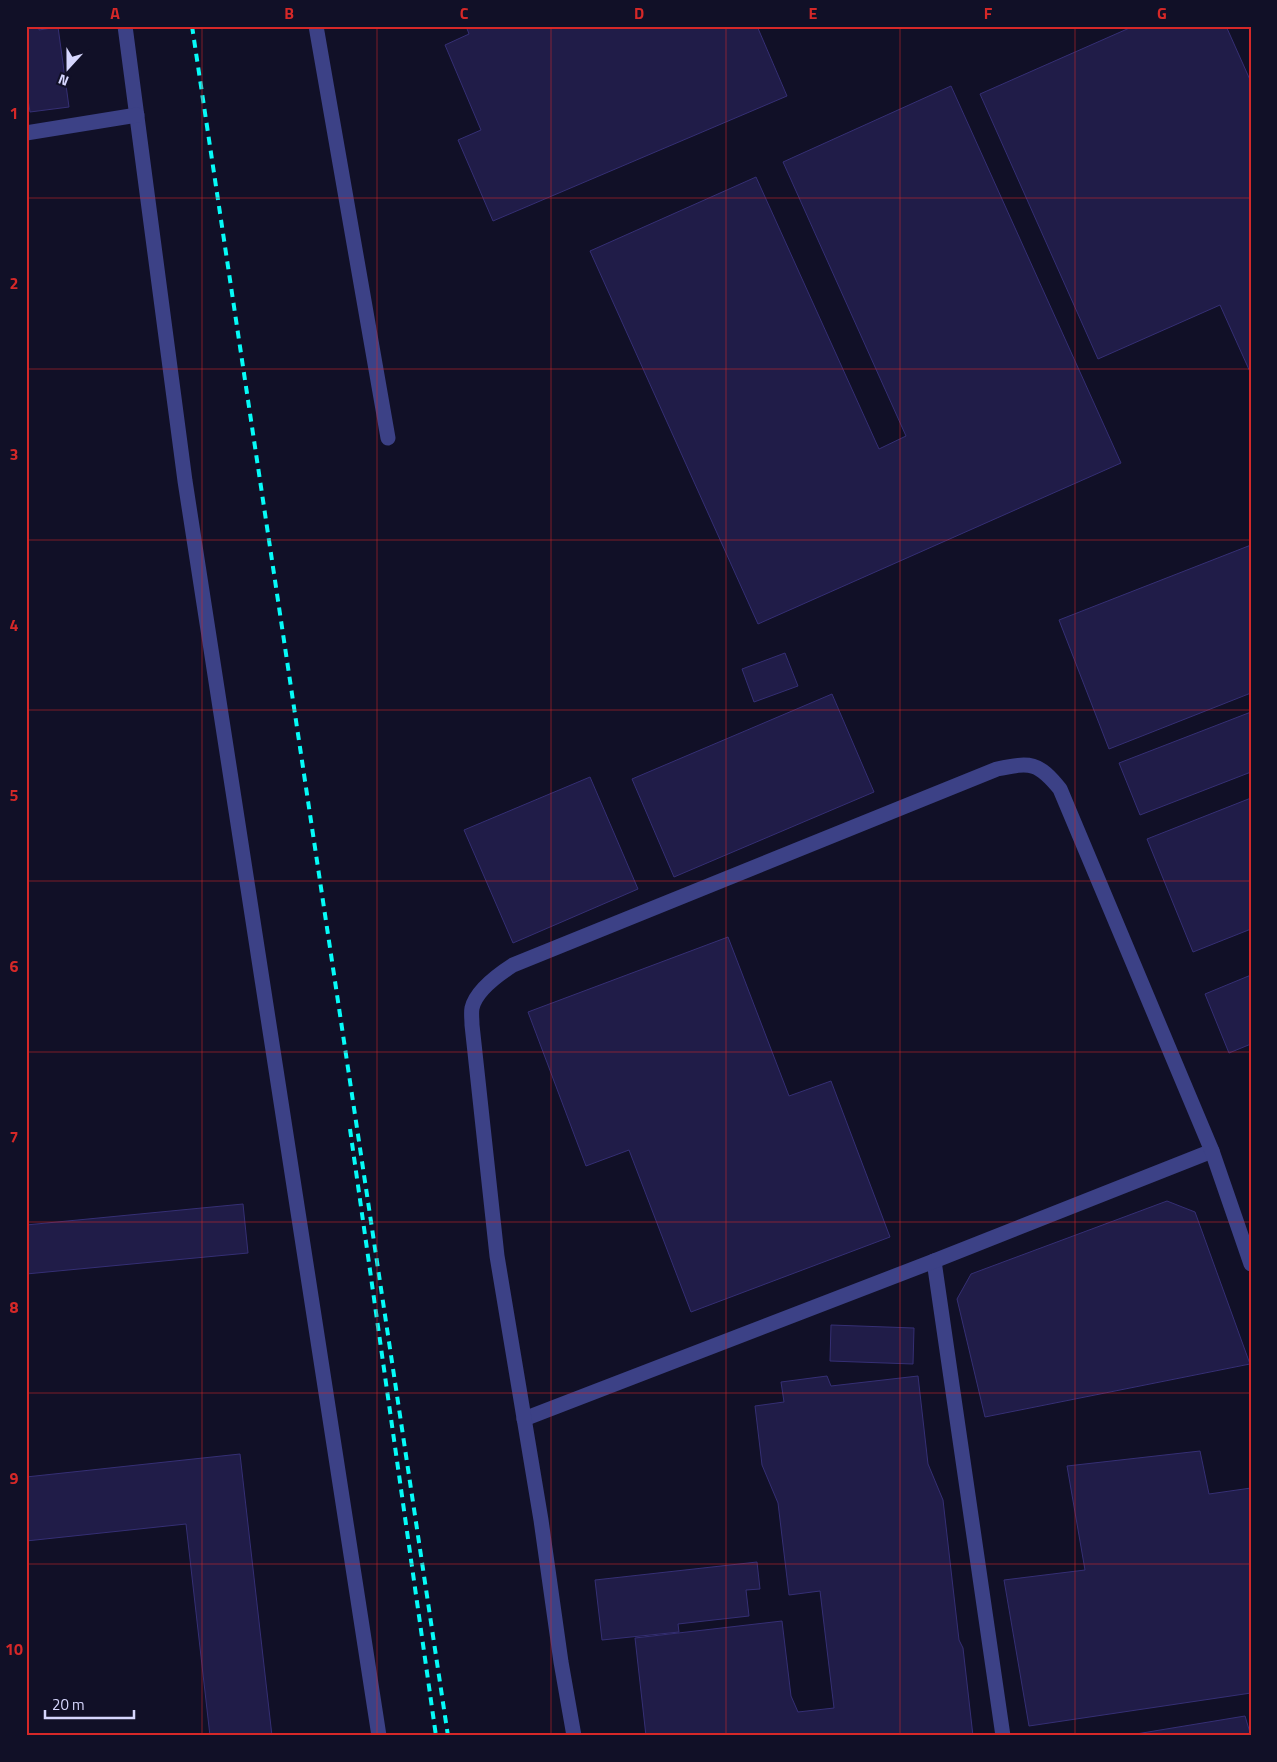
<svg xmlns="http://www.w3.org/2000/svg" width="1277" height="1762" font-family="'Titillium Web',sans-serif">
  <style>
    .building { fill: #201c48; stroke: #352f74 }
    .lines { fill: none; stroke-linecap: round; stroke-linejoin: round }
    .minor { stroke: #3c4186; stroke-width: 15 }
    .rail { stroke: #06fbf8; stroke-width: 4; stroke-dasharray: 8 6; stroke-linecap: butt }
    .grid { fill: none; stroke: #d62828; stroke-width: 1; stroke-opacity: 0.55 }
    .neatline { fill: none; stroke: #d62828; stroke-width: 2 }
    .grid-label { font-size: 16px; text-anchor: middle; font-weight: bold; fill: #d62828 }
  </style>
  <rect width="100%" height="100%" fill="#111027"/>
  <g class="building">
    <path d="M26,26H39V30L58,27L69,107L30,112L26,87Z"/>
    <path d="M466,26H757L787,96L493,221L458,140L481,130L445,45L469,34Z"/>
    <path d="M1134,26H1226L1251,82V374L1220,305L1098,359L980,94Z"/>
    <path d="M951,86L1121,463L758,624L590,251L756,177L879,449L906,436L783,162Z"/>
    <path d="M1251,545V693L1109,749L1059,620Z"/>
    <path d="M785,653L798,686L754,702L742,669Z"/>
    <path d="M832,694L874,792L674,877L632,779Z"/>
    <path d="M1251,712V772L1140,815L1119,763Z"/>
    <path d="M590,777L638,889L513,943L464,830Z"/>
    <path d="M1251,798V929L1193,952L1147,839Z"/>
    <path d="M728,937L789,1096L831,1081L890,1237L691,1312L629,1150L586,1166L528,1012Z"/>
    <path d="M1251,975V1044L1229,1053L1205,994Z"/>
    <path d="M1167,1201L1195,1212L1250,1364L985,1417L957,1299L971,1274Z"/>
    <path d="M243,1204L248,1253L26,1274V1225Z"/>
    <path d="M831,1325L914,1328L913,1364L830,1361Z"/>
    <path d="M827,1376L831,1386L918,1376L928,1464L943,1500L959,1640L963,1648L973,1736H646L635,1638L782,1621L791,1696L798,1712L834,1708L820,1591L789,1595L778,1503L762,1465L755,1406L784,1402L781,1382Z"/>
    <path d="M1200,1451L1209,1494L1251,1488V1693L1029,1726L1004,1580L1085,1570L1067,1466Z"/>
    <path d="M240,1454L272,1736H210L186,1524L26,1541V1477Z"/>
    <path d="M757,1562L760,1589L746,1590L749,1616L678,1624L679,1632L602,1640L595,1580Z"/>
    <path d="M1245,1716L1251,1736H1124Z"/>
  </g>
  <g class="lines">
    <g class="minor">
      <path d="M125,26L185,481L379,1736"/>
      <path d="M316,26L388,438"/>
      <path d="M26,133L137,115"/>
      <path d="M934,1261L1003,1736"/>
      <path d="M524,1419L934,1261L1212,1151"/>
      <path d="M574,1736L561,1662L541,1520L497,1256L472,1025C472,1019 471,1013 472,1008C476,990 499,974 513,965L997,769C1031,762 1038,762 1060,789L1212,1151L1251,1264"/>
    </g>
    <g class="rail">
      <path d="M192,26L448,1736"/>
      <path d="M350,1129L436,1736"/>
    </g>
  </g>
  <path class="grid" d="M202,26V1736M377,26V1736M551,26V1736M726,26V1736M900,26V1736M1075,26V1736M26,198H1251M26,369H1251M26,540H1251M26,710H1251M26,881H1251M26,1052H1251M26,1222H1251M26,1393H1251M26,1564H1251"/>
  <rect width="1277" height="1762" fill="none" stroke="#111027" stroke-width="55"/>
  <g transform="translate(68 68) rotate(201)" stroke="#111027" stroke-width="4" paint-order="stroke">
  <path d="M0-4L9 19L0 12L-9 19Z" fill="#d7d7fe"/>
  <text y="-8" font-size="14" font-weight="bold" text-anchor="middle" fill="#d7d7fe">N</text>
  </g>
  <path d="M45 1710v8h89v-8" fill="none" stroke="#d7d7fe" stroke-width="2.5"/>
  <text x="52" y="1710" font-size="15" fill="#d7d7fe" stroke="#111027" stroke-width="4" paint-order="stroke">20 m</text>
  <rect x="28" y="28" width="1222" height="1706" class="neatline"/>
  <g class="grid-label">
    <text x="115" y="19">A</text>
    <text x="289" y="19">B</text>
    <text x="464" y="19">C</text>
    <text x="639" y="19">D</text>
    <text x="813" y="19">E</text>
    <text x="988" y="19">F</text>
    <text x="1162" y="19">G</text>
    <text x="14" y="119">1</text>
    <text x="14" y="289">2</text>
    <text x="14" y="460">3</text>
    <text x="14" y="631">4</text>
    <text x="14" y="801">5</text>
    <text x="14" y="972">6</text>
    <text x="14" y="1143">7</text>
    <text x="14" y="1313">8</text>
    <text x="14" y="1484">9</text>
    <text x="14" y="1655">10</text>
  </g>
</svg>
